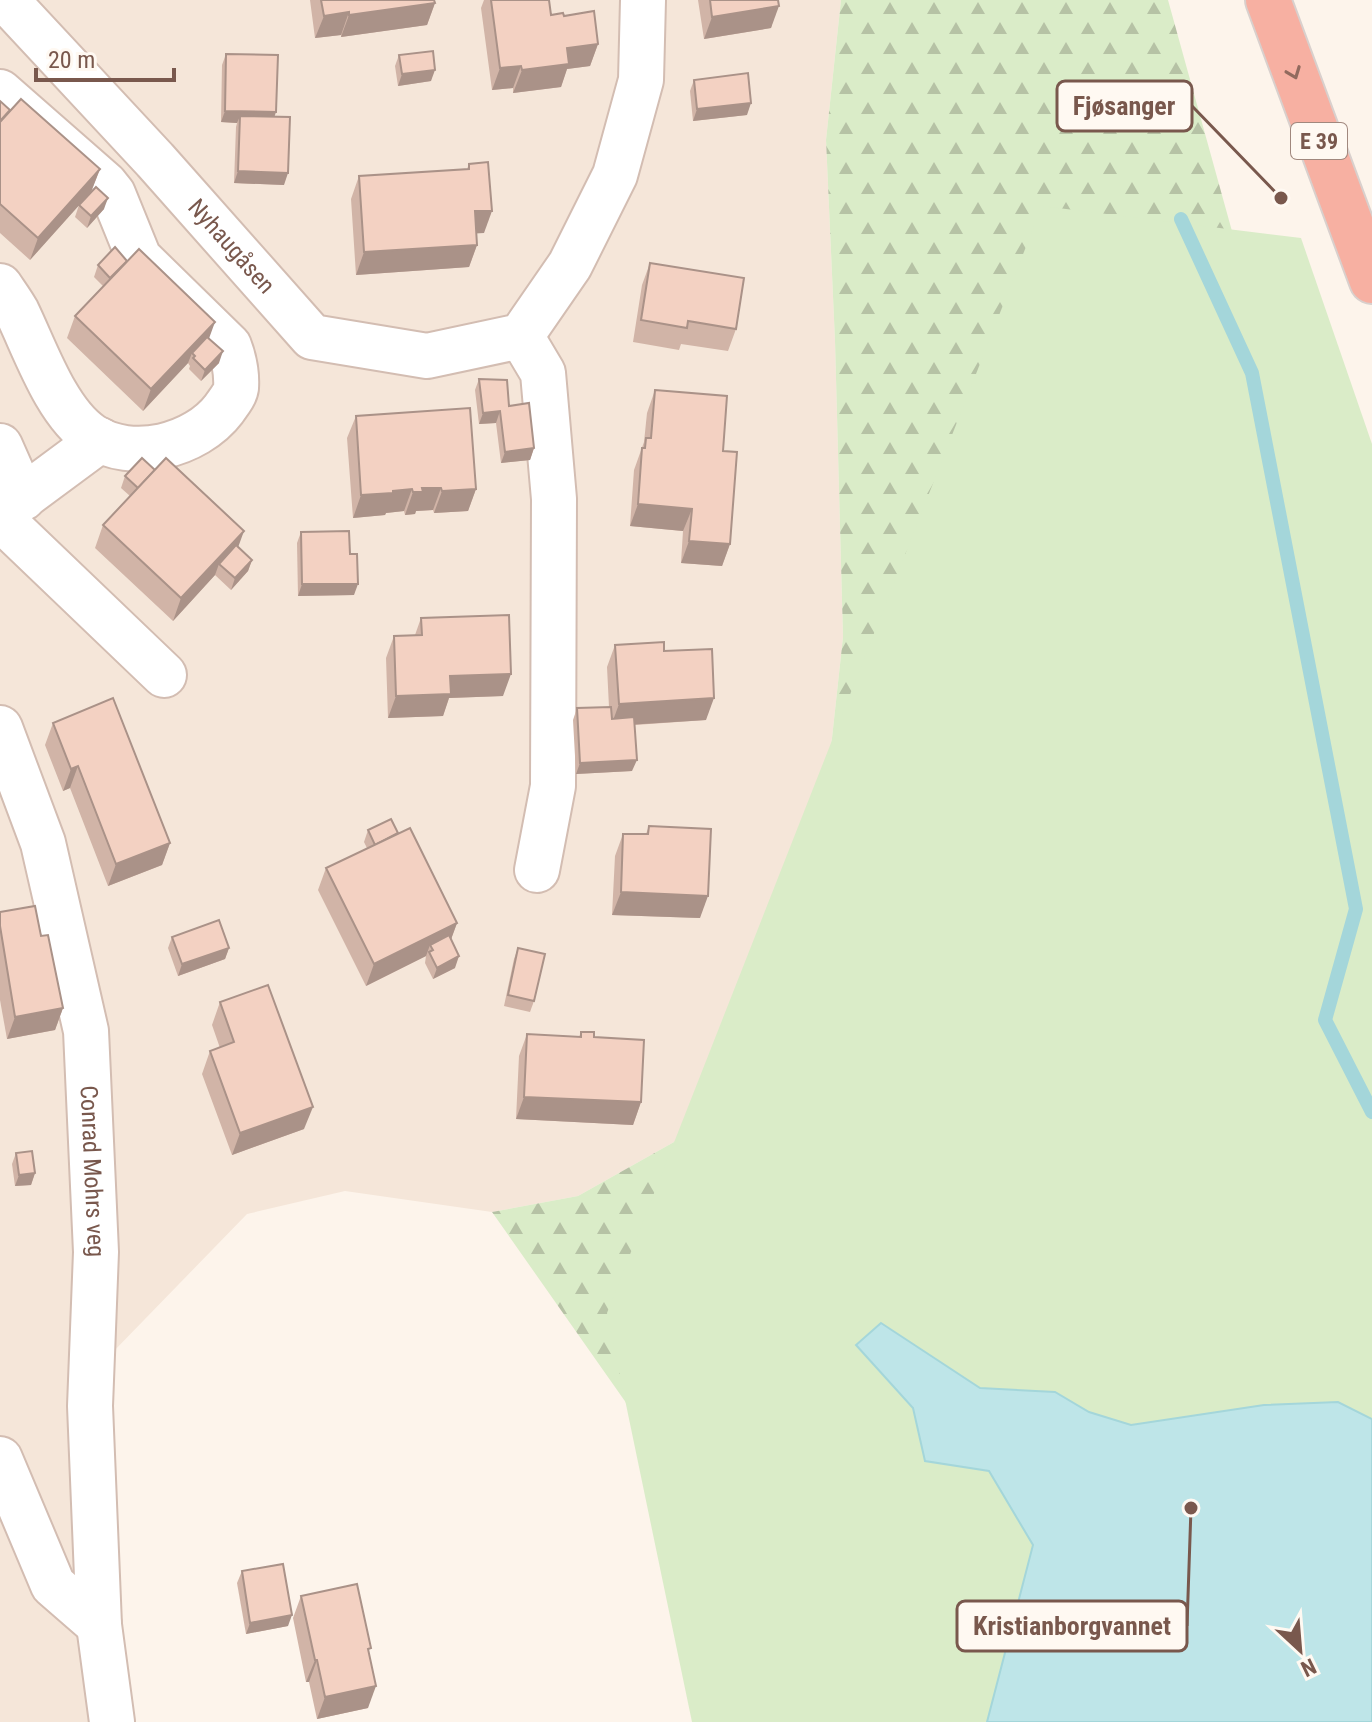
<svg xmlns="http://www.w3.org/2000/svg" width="1372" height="1722" font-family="'Roboto Condensed',sans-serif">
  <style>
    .residential { fill: #f5e6d9 }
    .forest { fill: url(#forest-firs) }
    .green { fill: #daecc8 }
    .water { fill: #bee5e8; stroke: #a4d6da; stroke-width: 2 }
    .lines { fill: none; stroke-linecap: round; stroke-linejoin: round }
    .stream { stroke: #a4d6da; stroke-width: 14 }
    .minor-casing { stroke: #d3bdb2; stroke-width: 48 }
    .highway-casing { stroke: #d9d0cd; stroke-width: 48 }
    .minor { stroke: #fff; stroke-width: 44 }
    .highway { stroke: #f7b0a2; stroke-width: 44 }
    .wall { fill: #d1b4a7 }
    .shaded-wall { fill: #aa9288 }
    .building { fill: #f3d1c2; stroke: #aa9288; stroke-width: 2 }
    .oneway { stroke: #926a5e }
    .labels { text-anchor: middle; stroke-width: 7; stroke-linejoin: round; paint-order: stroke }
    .shield { fill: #fff9f2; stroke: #a1887e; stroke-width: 2 }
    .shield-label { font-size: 22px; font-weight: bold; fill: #79584d }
    .street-label { font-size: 24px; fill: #79584d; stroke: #fff9f2 }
    .leader { fill: none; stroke: #79584d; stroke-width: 3 }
    .callout-dot { fill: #79584d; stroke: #fff9f2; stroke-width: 3 }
    .callout { fill: #fff9f2; stroke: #79584d; stroke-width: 3 }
    .callout-label { font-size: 26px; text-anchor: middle; font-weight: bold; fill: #79584d }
  </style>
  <defs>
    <pattern id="forest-firs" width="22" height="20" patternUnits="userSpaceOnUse" patternTransform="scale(2)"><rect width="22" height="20" fill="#daecc8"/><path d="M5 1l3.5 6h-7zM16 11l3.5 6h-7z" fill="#b6c2a5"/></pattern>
  </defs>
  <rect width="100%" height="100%" fill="#fdf4eb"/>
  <path class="residential" d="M0,0H841L826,140L835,341L843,637L812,922L724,1090L674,1142L578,1196L492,1212L345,1191L247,1214L77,1389L119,1722H0Z"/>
  <path class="forest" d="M841,0H1168L1372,737L759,1592L492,1212L578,1196L674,1142L724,1090L812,922L843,637L835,341L826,140Z"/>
  <path class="green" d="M1042,206L1301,238L1372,444V1722H692L607,1313Z"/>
  <path class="water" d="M881,1323L980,1388L1055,1392L1089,1412L1131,1425L1264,1405L1338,1402L1372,1419V1722H987L1033,1545L989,1471L925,1461L913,1408L856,1345Z"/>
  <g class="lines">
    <path class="stream" d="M1181,219L1252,373L1356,909L1325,1020L1372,1112"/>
    <g class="minor-casing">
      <g id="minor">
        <path id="s1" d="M6,0L155,160L312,337L427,356L521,336L570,265L615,175L641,80L643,0"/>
        <path d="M0,92L105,184L113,194L139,258L229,346C234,359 237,374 236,388C235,395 228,403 224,409C196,446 132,462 92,436C56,412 35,349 17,312C12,303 6,295 0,286"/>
        <path d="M521,336L543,373L554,499L553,786L537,870"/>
        <path d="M0,446L23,498"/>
        <path d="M0,514L100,440"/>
        <path d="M0,518L164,675"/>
        <path id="s2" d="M0,728L43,843L86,1031L96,1252L90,1406L99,1625L112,1722"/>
        <path d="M0,1459L53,1585L99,1625"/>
      </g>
    </g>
    <g class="highway-casing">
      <path id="highway" d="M1268,0L1372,281"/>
    </g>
    <use href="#minor" class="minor"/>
    <use href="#highway" class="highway"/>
  </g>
  <g class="wall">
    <path d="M310,0H434L435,3L427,25L341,37V35L315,38Z"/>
    <path d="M484,0H549L551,15L564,16L598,44L590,66L567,69L561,87L513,93V88L492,90L481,8Z"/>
    <path d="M698,0H778L771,28L704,39Z"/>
    <path d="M226,54L275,117L284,185L234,183L236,127L237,123L221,122L222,65Z"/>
    <path d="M399,55L431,81L398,86L395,66Z"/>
    <path d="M694,80L747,115L693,121L690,91Z"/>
    <path d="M0,101L10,110L100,169L91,192L104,209L87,228L75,217L79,205L30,260L0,233Z"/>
    <path d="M469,164L484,233H476L477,245L469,267L356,275L351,199L359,176L467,169Z"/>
    <path d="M128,261L209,338L219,363L201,381L189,369L190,366L188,363L143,411L67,338L75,316L103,286L94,277L98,265Z"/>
    <path d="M650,263L736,329L728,351L681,344L679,350L633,342L642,285Z"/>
    <path d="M479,379L509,406L534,448L530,460L501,463L496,423L479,424L475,390Z"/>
    <path d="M655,390L723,451L730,544L722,566L681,563L683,531L630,526L634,470L644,442L647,413Z"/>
    <path d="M356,416L476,489L468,511L434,513L433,510L416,511L415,514L405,515L404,511L386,513L385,515L353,518L347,438Z"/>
    <path d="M125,476L238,547L252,560L248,571L231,590L215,575L173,621L95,548L103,525L130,496L121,488Z"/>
    <path d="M301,532L350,554L354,595L298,596L297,543Z"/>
    <path d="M421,618L503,696L449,698L443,716L388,718L386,658L394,636L415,635Z"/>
    <path d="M615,645L664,651L706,720L635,725L632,771L576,774L573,720L577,708L609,707L607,667Z"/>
    <path d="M53,723L170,843L162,865L108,886L70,788L63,791L45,745Z"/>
    <path d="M649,826L700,918L612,915L615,856L623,834H646Z"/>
    <path d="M368,830L398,833L457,923L451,939L455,968L433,979L425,963L426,956L366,986L318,890L326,868L367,848L364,842Z"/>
    <path d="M0,912L41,936L63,1008L55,1030L7,1039L0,1000Z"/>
    <path d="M172,937L229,948L225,959L178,976L168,948Z"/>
    <path d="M518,948L534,1001L530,1012L504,1006L514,959Z"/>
    <path d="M220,1002L304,1129L232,1155L202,1074L210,1051L220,1048L212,1025Z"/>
    <path d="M581,1032L641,1102L633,1125L516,1119L519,1056L527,1034L579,1037Z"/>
    <path d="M16,1153L35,1173L31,1185L15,1186L12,1164Z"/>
    <path d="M242,1571L288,1626L246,1634L237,1583Z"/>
    <path d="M301,1596L369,1653L368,1708L317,1719L309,1682H306L293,1618Z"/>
  </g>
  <g class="shaded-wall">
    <path d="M435,3L427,25L341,37L349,15Z"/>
    <path d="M779,6L771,28L704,39L712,17Z"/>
    <path d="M349,12L341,35L315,38L324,16Z"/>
    <path d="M598,44L590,66L567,69L561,87L513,93L522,70L567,48Z"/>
    <path d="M521,66L513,88L492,90L500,68Z"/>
    <path d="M435,70L431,81L398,86L402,74Z"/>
    <path d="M751,103L747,115L693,121L697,109Z"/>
    <path d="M225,111L276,112L272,124L240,116L237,123L221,122Z"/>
    <path d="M100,169L91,192L30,260L38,238Z"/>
    <path d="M238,171L288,173L284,185L234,183Z"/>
    <path d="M108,198L104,209L87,228L91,216Z"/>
    <path d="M475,211H492L484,233L466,234Z"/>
    <path d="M477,245L469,267L356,275L364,252Z"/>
    <path d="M215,322L207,344L192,353L188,363L143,411L151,389Z"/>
    <path d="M223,351L219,363L201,381L205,370Z"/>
    <path d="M500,411L496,423L479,424L483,413Z"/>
    <path d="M534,448L530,460L501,463L505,452Z"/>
    <path d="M422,488H441L433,510L416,511L415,514L405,515L413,492Z"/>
    <path d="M412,489L404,511L386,513L385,515L353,518L361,495Z"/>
    <path d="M476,489L468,511L434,513L442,491Z"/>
    <path d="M638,504L692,509L683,531L630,526Z"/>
    <path d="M244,531L236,553L219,564L215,575L173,621L181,598Z"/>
    <path d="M689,541L730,544L722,566L681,563Z"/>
    <path d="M252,560L248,571L231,590L235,578Z"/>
    <path d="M302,584H358L354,595L298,596Z"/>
    <path d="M511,674L503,696L449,698L443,716L388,718L396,696L450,676Z"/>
    <path d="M714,698L706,720L611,726L619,704Z"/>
    <path d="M637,760L632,771L576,774L580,763Z"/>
    <path d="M78,766L70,788L63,791L71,769Z"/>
    <path d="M170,843L162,865L108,886L116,864Z"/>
    <path d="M621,892L708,896L700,918L612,915Z"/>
    <path d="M457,923L449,945H430L426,956L366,986L374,964Z"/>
    <path d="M229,948L225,959L178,976L182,964Z"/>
    <path d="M459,956L455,968L433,979L437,968Z"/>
    <path d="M63,1008L55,1030L7,1039L15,1017Z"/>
    <path d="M524,1097L641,1102L633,1125L516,1119Z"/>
    <path d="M313,1107L304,1129L232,1155L240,1133Z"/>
    <path d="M35,1173L31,1185L15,1186L19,1175Z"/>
    <path d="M292,1615L288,1626L246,1634L250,1623Z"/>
    <path d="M315,1660H317L309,1682H306Z"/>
    <path d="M376,1686L368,1708L317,1719L325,1697Z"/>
  </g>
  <g class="building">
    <path d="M321,0H434L435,3L349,15V12L324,16Z"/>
    <path d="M491,0H549L551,15L563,13L564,16L594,11L598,44L567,48L569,64L522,70L521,66L500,68Z"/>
    <path d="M710,0H778L779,6L712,17Z"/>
    <path d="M433,51L435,70L402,74L399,55Z"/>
    <path d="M226,54L278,55L276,112L225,111Z"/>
    <path d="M748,73L751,103L697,109L694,80Z"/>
    <path d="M21,99L100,169L38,238L0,204V122Z"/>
    <path d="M0,101L10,110L0,121Z"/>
    <path d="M240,116L290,117L288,173L238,171Z"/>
    <path d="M488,162L492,211H475L477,245L364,252L359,176L469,169V164Z"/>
    <path d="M96,187L108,198L91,216L79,205Z"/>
    <path d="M115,247L127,261L110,278L98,265Z"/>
    <path d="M139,249L215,322L151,389L75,316Z"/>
    <path d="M650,263L744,278L736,329L688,321L687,328L641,320Z"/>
    <path d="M207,337L223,351L205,370L193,358L195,356L192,353Z"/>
    <path d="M479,379L507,380L509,406L529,403L534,448L505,452L500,411L483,413Z"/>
    <path d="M655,390L727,396L723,451L737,452L730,544L689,541L692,509L638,504L642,448H645L646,438H651Z"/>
    <path d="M470,408L476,489L442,491L441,488H422L423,492H413L412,489L393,491V493L361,495L356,416Z"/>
    <path d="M142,458L155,470L138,488L125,476Z"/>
    <path d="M166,458L244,531L181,598L103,525Z"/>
    <path d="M349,531L350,554H357L358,584H302L301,532Z"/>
    <path d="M236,545L252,560L235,578L219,564Z"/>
    <path d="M509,615L511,674L450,676L451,694L396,696L394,636L422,635L421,618Z"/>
    <path d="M664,642V651L712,649L714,698L619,704L615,645Z"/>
    <path d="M113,698L170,843L116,864L78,766L71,769L53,723Z"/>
    <path d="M611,707L612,719L634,717L637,760L580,763L577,708Z"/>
    <path d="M391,819L398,833L375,845L368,830Z"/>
    <path d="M649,826L711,829L708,896L621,892L623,834H648Z"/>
    <path d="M410,828L457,923L374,964L326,868Z"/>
    <path d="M35,906L41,936L48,935L63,1008L15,1017L0,926V912Z"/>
    <path d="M219,920L229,948L182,964L172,937Z"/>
    <path d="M449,935L459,956L437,968L429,952L433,950L430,945Z"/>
    <path d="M518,948L545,954L534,1001L508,995Z"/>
    <path d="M268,985L313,1107L240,1133L210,1051L234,1042L220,1002Z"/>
    <path d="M581,1032H594V1037L644,1040L641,1102L524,1097L527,1034L581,1037Z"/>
    <path d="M32,1151L35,1173L19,1175L16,1153Z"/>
    <path d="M283,1564L292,1615L250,1623L242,1571Z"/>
    <path d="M357,1584L371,1648L368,1649L376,1686L325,1697L317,1660H315L301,1596Z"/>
  </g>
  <defs><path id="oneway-chevron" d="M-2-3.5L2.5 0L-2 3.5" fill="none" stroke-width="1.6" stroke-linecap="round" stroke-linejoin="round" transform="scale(2)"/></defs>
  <use class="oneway" href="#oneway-chevron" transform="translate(1294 73) rotate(69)"/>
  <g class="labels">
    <rect class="shield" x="1291" y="123" width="56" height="36" rx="6"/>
    <g class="shield-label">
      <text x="1319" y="149">E 39</text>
    </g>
    <g class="street-label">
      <text dy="8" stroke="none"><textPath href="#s1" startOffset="334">Nyhaugåsen</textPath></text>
      <text dy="8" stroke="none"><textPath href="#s2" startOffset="456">Conrad Mohrs veg</textPath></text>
    </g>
  </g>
  <path class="leader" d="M1281 198L1192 106M1191 1508L1187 1626"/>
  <g class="callout-dot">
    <circle cx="1281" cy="198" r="8"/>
    <circle cx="1191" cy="1508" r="8"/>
  </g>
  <g class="callout">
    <rect x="1057" y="81" width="135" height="50" rx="8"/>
    <rect x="957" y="1601" width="230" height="50" rx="8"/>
  </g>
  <g class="callout-label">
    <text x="1124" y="115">Fjøsanger</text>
    <text x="1072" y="1635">Kristianborgvannet</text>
  </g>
  <g transform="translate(1300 1650) rotate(154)" stroke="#fff9f2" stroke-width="6" paint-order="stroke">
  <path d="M0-6L14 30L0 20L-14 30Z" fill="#79584d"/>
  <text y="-12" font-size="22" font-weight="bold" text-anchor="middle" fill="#79584d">N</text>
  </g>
  <path d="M36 68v12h138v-12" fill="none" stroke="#79584d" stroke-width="4"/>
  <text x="48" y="68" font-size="24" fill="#79584d" stroke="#fff9f2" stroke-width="6" paint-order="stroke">20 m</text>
</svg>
